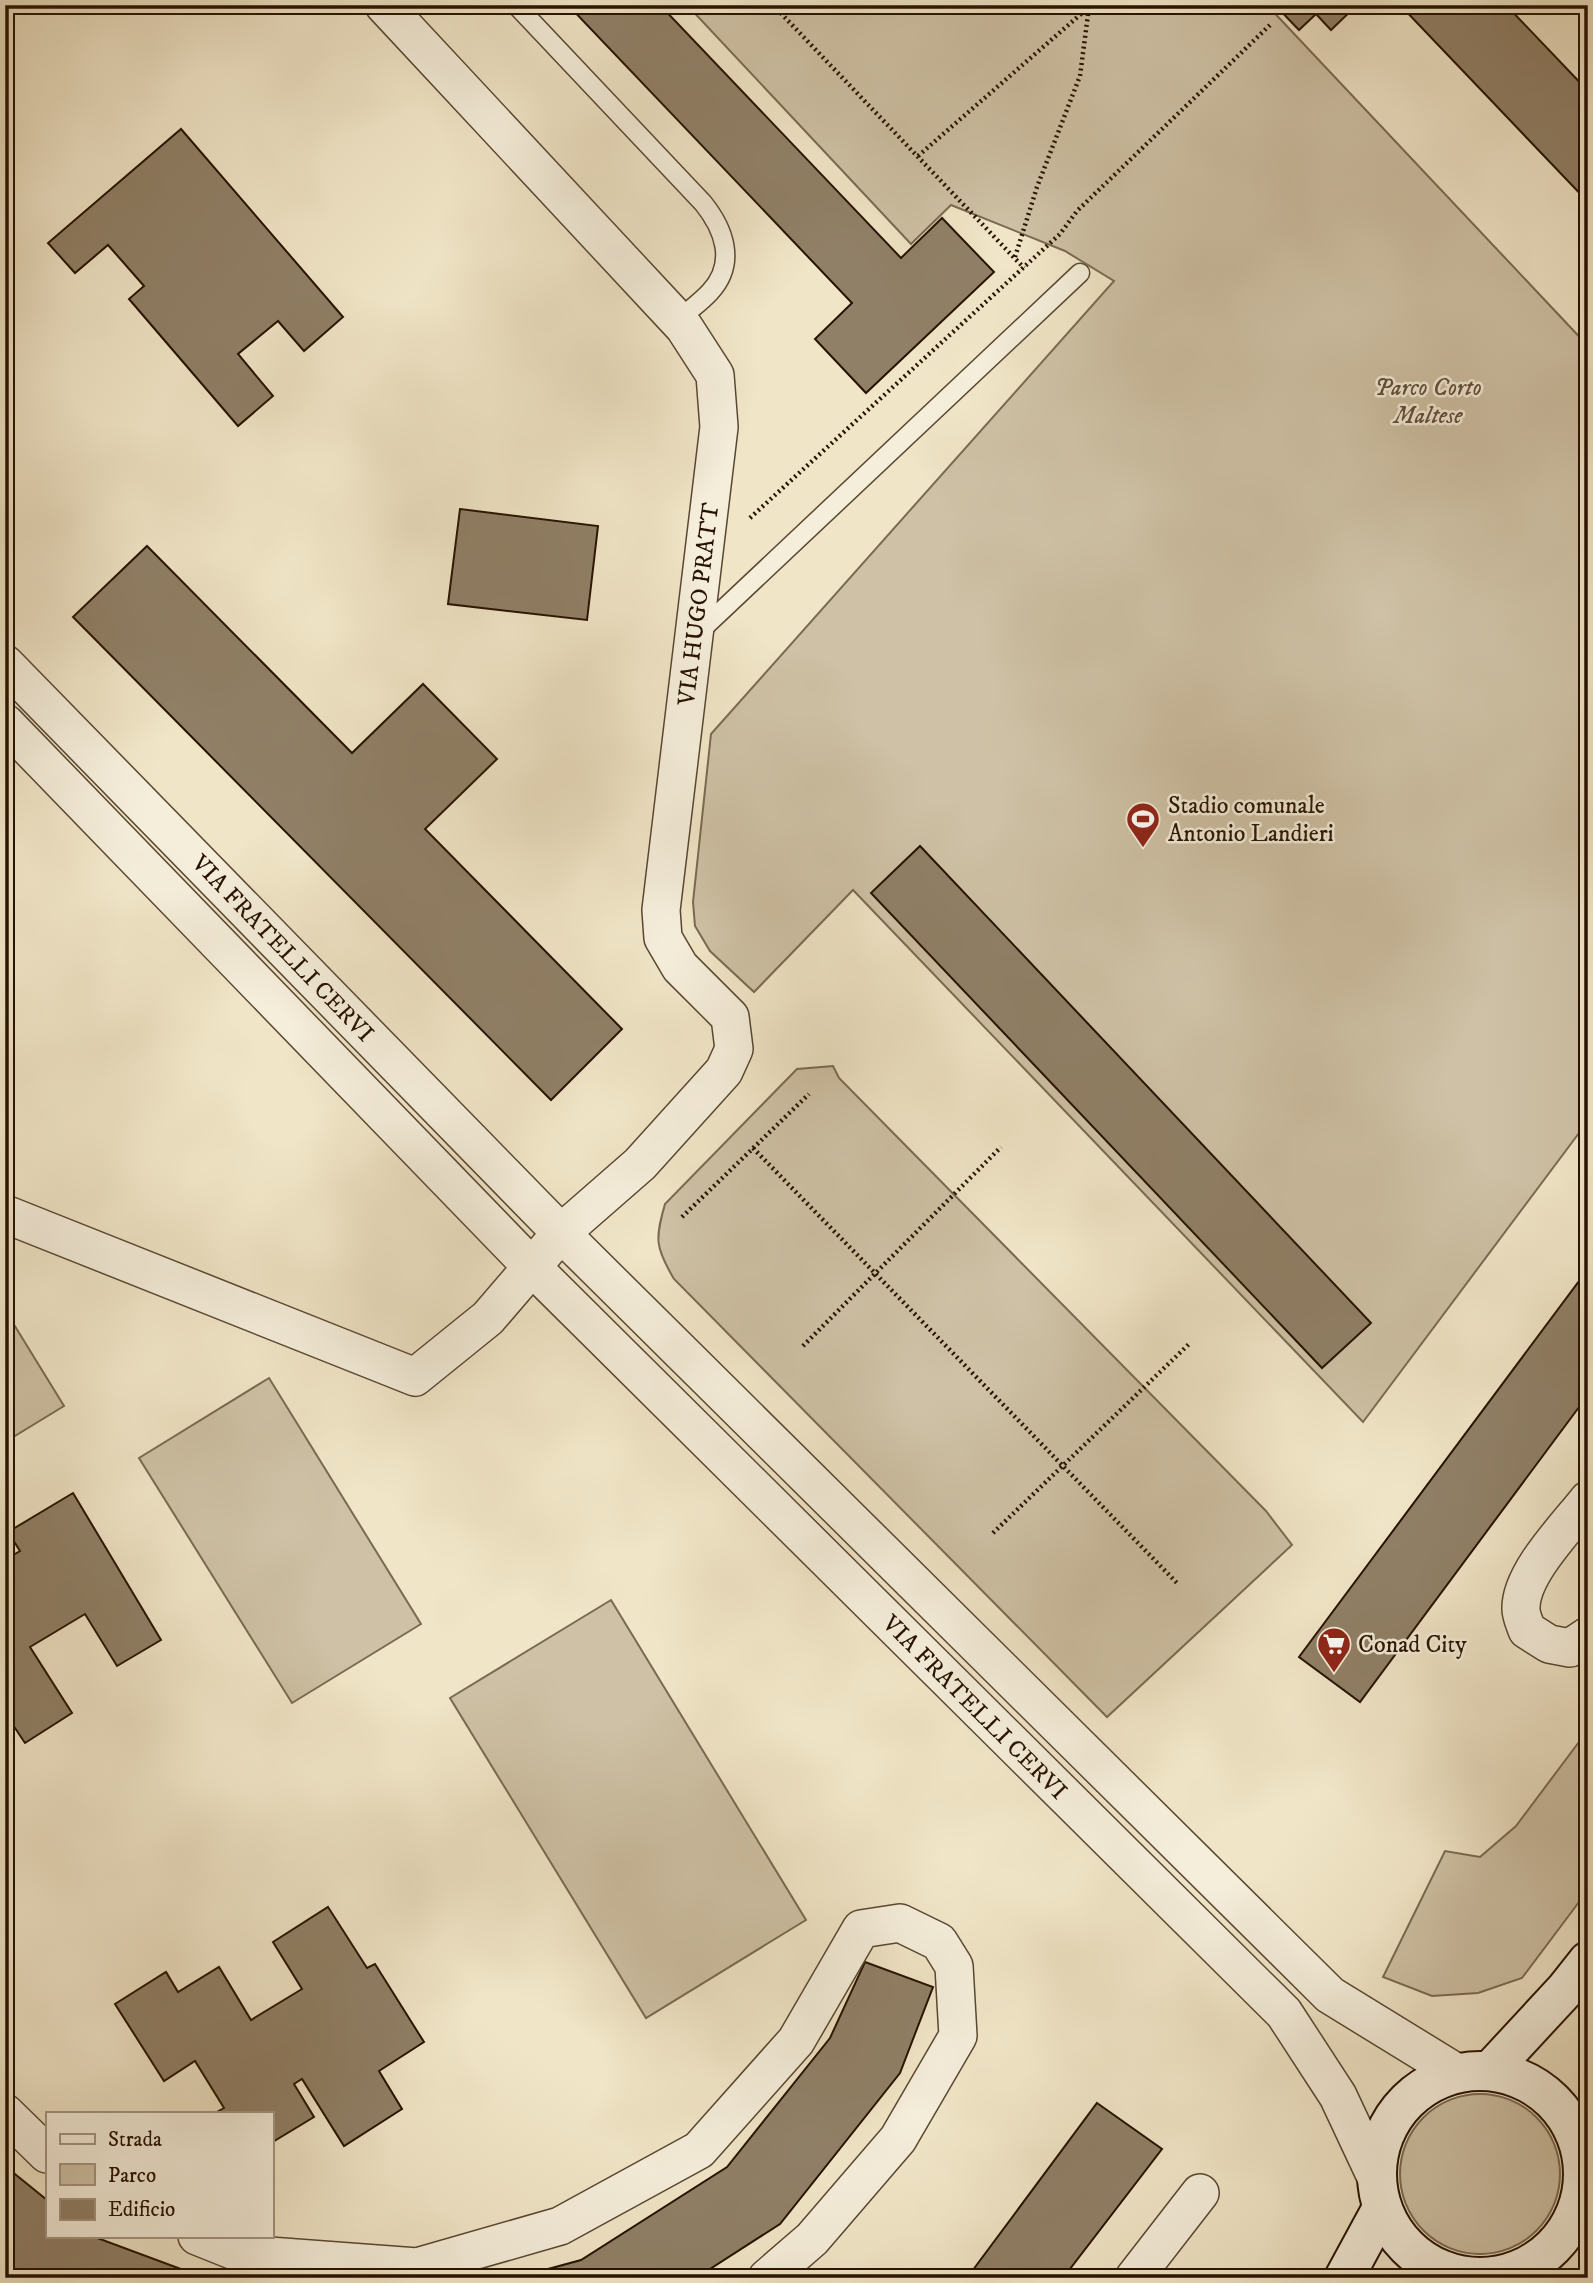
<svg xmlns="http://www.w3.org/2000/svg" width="1593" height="2283" font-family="'IM FELL DW Pica',serif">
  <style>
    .green { fill: #cec1a5; stroke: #7a6a52; stroke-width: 2 }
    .building { fill: #908067; stroke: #271200; stroke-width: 2 }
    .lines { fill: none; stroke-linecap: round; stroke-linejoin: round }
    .lane-casing { stroke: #594732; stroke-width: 21 }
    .street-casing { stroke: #594732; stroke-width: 40 }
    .secondary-casing { stroke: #271200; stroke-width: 42 }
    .path { stroke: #271200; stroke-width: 4.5; stroke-dasharray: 2 3.5; stroke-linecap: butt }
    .lane { stroke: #f5eedb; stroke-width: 18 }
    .street { stroke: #f5eedb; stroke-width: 37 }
    .secondary { stroke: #f5eedb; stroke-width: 38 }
    .labels { text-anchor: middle; stroke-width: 5; stroke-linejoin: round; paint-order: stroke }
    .park-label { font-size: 24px; font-style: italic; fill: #614f3a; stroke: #f5eedb }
    .street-label { font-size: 24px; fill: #271200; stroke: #f5eedb }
    .poi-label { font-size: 24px; fill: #271200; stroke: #f5eedb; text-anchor: start }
  </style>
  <rect width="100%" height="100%" fill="#f0e5c7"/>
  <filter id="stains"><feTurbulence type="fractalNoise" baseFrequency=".00286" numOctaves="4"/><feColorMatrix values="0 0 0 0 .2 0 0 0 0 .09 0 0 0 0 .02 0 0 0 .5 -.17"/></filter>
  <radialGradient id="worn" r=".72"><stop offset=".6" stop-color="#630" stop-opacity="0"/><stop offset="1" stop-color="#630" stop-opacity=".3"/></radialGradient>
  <g class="green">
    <path d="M687,5H1267L1588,346V1121L1363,1422L853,890L754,992L710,951L695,926L693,902L711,734L1114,281L1065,251L951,205L911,244Z"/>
    <path d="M833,1066L839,1078L1266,1511L1292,1545L1107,1717L674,1279C655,1247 655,1239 665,1204L797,1069Z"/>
    <path d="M5,1310L64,1406L5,1442Z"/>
    <path d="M269,1378L421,1624L292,1703L139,1458Z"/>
    <path d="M611,1600L806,1920L646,2018L450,1698Z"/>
    <path d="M1588,1730V1890L1522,1978L1478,1993L1432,1996L1383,1977L1445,1851L1480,1857L1516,1826Z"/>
    <circle cx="1480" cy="2174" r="80"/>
  </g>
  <g class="building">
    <path d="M568,5H660L901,258L942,218L994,272L866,393L815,339L852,303Z"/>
    <path d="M1275,5H1357L1331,30L1316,14L1299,30Z"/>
    <path d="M1400,5H1506L1588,91V202Z"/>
    <path d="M181,129L343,317L304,351L278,321L238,354L273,396L238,426L129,299L144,286L108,245L75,273L48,243Z"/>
    <path d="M460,509L598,526L587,620L448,604Z"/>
    <path d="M147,546L352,753L423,684L497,759L425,829L622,1029L551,1100L73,617Z"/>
    <path d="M920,846L1371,1323L1322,1368L871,893Z"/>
    <path d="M1588,1269V1395L1360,1702L1299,1657Z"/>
    <path d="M73,1493L161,1640L117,1666L85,1614L30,1647L72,1713L25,1743L5,1713V1560L20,1551L8,1532Z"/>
    <path d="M328,1907L367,1968L375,1964L424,2042L379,2071L402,2109L344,2146L302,2079L294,2084L314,2117L271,2143V2113H215L224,2108L195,2061L164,2081L115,2004L166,1972L178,1992L219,1967L251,2020L302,1989L273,1942Z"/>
    <path d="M865,1962L933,1987L900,2073L780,2224L696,2278H515L581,2260L727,2167L830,2038Z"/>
    <path d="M1097,2103L1162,2149L1063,2278H967Z"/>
    <path d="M5,2166L47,2200V2236H92L205,2278H22L5,2265Z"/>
  </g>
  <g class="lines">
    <g class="lane-casing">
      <g id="lane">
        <path d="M516,5L703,203C724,229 737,263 710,292C701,302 688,311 677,321"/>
        <path d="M699,632L1080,273"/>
      </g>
    </g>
    <g class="street-casing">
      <g id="street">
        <path d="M5,664L561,1233L1330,1995L1457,2073"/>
        <path d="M5,723L532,1267L1284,2013L1338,2096L1376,2177"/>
        <path d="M5,1214L415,1377L488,1318L561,1233L640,1164L724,1071L734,1049L730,1017L680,967L663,938L661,910L719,427L715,375L684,327L384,5"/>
        <path d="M1588,1500C1567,1527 1520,1574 1521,1609C1521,1616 1525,1624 1527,1630L1549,1644L1570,1648L1588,1636"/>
        <path d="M5,2113L47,2154"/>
        <path d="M1581,2151L1588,2160"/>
        <path d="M197,2236L242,2254L417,2267L560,2226L699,2150L796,2041L861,1929L900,1923L939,1942L954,1966L958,2036L898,2139L812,2239L767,2278"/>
        <path d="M1511,2273L1529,2278"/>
        <path d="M1134,2278L1200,2193"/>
      </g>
    </g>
    <g class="secondary-casing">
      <g id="secondary">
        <path d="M1490,2071L1565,1990L1588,1961"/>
        <circle cx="1480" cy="2174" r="103"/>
        <path d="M1344,2278L1382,2208"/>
      </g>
    </g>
    <g class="path">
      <path d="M773,5L1024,268"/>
      <path d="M918,156L1089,7"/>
      <path d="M1015,257L1037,187L1080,76L1089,7"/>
      <path d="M750,518L1060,234L1077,211L1270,25"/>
      <path d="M753,1148L1177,1583"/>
      <path d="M682,1217L809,1094"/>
      <path d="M803,1346L1001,1147"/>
      <path d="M993,1533L1189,1344"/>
    </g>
    <use href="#lane" class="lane"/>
    <use href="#street" class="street"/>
    <use href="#secondary" class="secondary"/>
  </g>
  <defs>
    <g id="stadium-pin" transform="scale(1.75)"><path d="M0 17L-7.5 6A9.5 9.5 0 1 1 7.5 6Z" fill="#8f2418" stroke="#f5eedb"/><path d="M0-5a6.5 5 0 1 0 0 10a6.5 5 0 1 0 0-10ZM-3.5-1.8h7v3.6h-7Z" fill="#fff"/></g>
    <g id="supermarket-pin" transform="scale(1.75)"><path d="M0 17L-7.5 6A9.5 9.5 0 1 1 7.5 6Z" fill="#8f2418" stroke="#f5eedb"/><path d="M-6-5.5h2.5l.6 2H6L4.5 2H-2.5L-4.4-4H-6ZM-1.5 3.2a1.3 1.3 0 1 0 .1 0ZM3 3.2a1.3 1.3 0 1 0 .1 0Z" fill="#fff"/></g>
  </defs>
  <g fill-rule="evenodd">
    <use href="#stadium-pin" x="1143" y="819"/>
    <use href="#supermarket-pin" x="1334" y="1644"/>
  </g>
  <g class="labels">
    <g class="park-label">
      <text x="1428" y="395">Parco Corto<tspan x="1428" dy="28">Maltese</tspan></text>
    </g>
    <g class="street-label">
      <text transform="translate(698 604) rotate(-83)" y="8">VIA HUGO PRATT</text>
      <text transform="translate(283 948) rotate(46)" y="8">VIA FRATELLI CERVI</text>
      <text transform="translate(975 1707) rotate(45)" y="8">VIA FRATELLI CERVI</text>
    </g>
    <g class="poi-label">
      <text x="1168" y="813">Stadio comunale<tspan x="1168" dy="28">Antonio Landieri</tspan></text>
      <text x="1358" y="1652">Conad City</text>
    </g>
  </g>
  <rect width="1593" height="2283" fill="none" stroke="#f0e5c7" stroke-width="28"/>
  <rect x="7" y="7" width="1579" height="2269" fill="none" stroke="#271200" stroke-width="3.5"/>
  <rect x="14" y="14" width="1565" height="2255" fill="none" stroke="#271200" stroke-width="2"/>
  <rect x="46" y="2112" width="228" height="126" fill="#f5eedb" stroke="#a39683" stroke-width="2"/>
  <rect x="60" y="2134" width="35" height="10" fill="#f5eedb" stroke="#a39683" stroke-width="2"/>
  <text x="108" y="2146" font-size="21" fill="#271200">Strada</text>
  <rect x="60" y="2164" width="35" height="21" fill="#cec1a5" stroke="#a39683" stroke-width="2"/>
  <text x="108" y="2182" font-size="21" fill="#271200">Parco</text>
  <rect x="60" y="2199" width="35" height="21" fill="#908067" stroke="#a39683" stroke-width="2"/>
  <text x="108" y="2216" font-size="21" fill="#271200">Edificio</text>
  <rect width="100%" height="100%" filter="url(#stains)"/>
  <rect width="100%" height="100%" fill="url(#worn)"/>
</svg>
